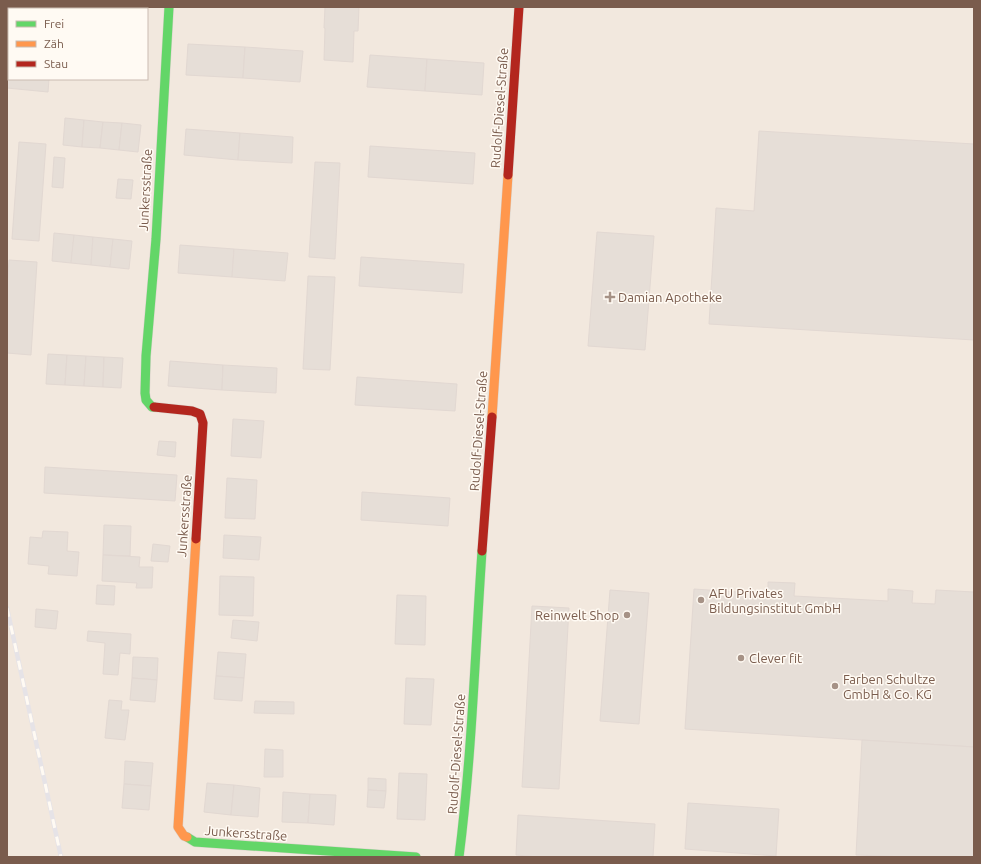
<svg xmlns="http://www.w3.org/2000/svg" width="981" height="864" font-family="Ubuntu,sans-serif">
  <style>
    .residential { fill: #f2e8de; fill-rule: evenodd }
    .building { fill: #e6ded7; stroke: #e2d8d2 }
    .lines { fill: none; stroke-linecap: round; stroke-linejoin: round }
    .fast-casing { stroke: #d9d2cb; stroke-width: 10 }
    .slow-casing { stroke: #d9d2cb; stroke-width: 10 }
    .jam-casing { stroke: #d9d2cb; stroke-width: 10 }
    .fast { stroke: #63d668; stroke-width: 9 }
    .slow { stroke: #ff974d; stroke-width: 9 }
    .jam { stroke: #b3261e; stroke-width: 9 }
    .rail-casing { stroke: #e6e3e7; stroke-width: 4.5 }
    .rail { stroke: #fffaf3; stroke-width: 3; stroke-dasharray: 9; stroke-linecap: butt }
    .poi-dot { fill: #a69286; stroke: #fffaf3; stroke-width: 1.5 }
    .labels { text-anchor: middle; stroke-width: 3; stroke-linejoin: round; paint-order: stroke }
    .street-label { font-size: 13px; fill: #7a5c4d; stroke: #fffaf3 }
    .poi-label { font-size: 13px; fill: #7a5c4d; stroke: #fffaf3; text-anchor: start }
  </style>
  <rect width="100%" height="100%" fill="#f9f5f0"/>
  <path class="residential" d="M7,7H974V857H7ZM9,9H147V79H9Z"/>
  <g class="building">
    <path d="M106,7H132L131,9H106Z"/>
    <path d="M325,7H359L358,31H354L353,62L324,60L325,28H324Z"/>
    <path d="M188,44L245,47L243,78L186,75Z"/>
    <path d="M245,47L303,51L300,82L243,78Z"/>
    <path d="M370,55L427,59L425,91L367,87Z"/>
    <path d="M427,59L484,63L482,95L425,91Z"/>
    <path d="M7,61H9V79H49L48,92L7,88Z"/>
    <path d="M65,118L84,120L82,147L63,145Z"/>
    <path d="M84,120L103,122L100,148L82,147Z"/>
    <path d="M103,122L122,123L119,150L100,148Z"/>
    <path d="M122,123L141,125L138,152L119,150Z"/>
    <path d="M186,129L240,133L238,160L184,155Z"/>
    <path d="M759,131L974,144V340L709,324L716,208L754,211Z"/>
    <path d="M240,133L293,137L292,163L238,160Z"/>
    <path d="M19,142L46,144L39,241L12,239Z"/>
    <path d="M370,146L475,153L473,184L368,177Z"/>
    <path d="M54,157L65,158L63,188L52,187Z"/>
    <path d="M315,162L340,163L335,259L309,257Z"/>
    <path d="M118,179L133,180L131,199L116,198Z"/>
    <path d="M597,232L654,236L645,350L588,346Z"/>
    <path d="M54,233L74,235L71,263L52,261Z"/>
    <path d="M74,235L93,237L91,265L71,263Z"/>
    <path d="M93,237L113,239L110,267L91,265Z"/>
    <path d="M113,239L132,241L129,269L110,267Z"/>
    <path d="M180,245L234,249L232,277L178,273Z"/>
    <path d="M234,249L288,253L285,281L232,277Z"/>
    <path d="M361,257L464,264L462,293L359,286Z"/>
    <path d="M9,260L37,262L31,355L7,353V287Z"/>
    <path d="M308,276L335,277L330,370L303,369Z"/>
    <path d="M48,354L67,355L65,385L46,384Z"/>
    <path d="M67,355L86,356L84,386L65,385Z"/>
    <path d="M86,356L104,357L103,387L84,386Z"/>
    <path d="M104,357L123,358L121,388L103,387Z"/>
    <path d="M170,361L223,365L222,390L168,386Z"/>
    <path d="M223,365L277,368L276,393L222,390Z"/>
    <path d="M357,377L457,384L455,411L355,405Z"/>
    <path d="M233,419L264,421L261,458L231,456Z"/>
    <path d="M159,441L176,442L175,457L157,455Z"/>
    <path d="M45,467L177,475L175,501L44,493Z"/>
    <path d="M227,478L257,480L255,519L225,518Z"/>
    <path d="M362,492L450,498L448,526L361,520Z"/>
    <path d="M104,525L131,526L130,556L103,555Z"/>
    <path d="M43,531L68,532L67,551L79,552L77,576L48,574L49,566L28,564L30,537L42,538Z"/>
    <path d="M224,535L261,537L259,560L223,558Z"/>
    <path d="M153,544L170,546L168,562L151,561Z"/>
    <path d="M103,555L140,557L139,567H153L152,588H136L137,583L102,581Z"/>
    <path d="M220,576L254,577L253,616L219,615Z"/>
    <path d="M768,582L795,583L794,596L888,601V589L913,591L912,603L935,604L936,590L974,592V747L685,729L694,589L768,594Z"/>
    <path d="M97,585L115,586L114,605L96,604Z"/>
    <path d="M610,590L649,593L639,724L600,721Z"/>
    <path d="M397,595L426,596L425,645L395,644Z"/>
    <path d="M532,606L569,608L559,789L522,787Z"/>
    <path d="M36,609L58,611L56,629L35,627Z"/>
    <path d="M233,620L259,622L257,641L231,638Z"/>
    <path d="M88,631L131,634L130,654L120,653L118,675L103,674L105,643L87,641Z"/>
    <path d="M218,652L246,654L244,678L216,676Z"/>
    <path d="M133,657L158,658L157,680L132,678Z"/>
    <path d="M216,676L244,678L242,701L214,699Z"/>
    <path d="M132,678L157,680L155,702L130,700Z"/>
    <path d="M406,678L434,679L431,725L404,724Z"/>
    <path d="M109,700L122,701L121,710H129L125,740L105,738Z"/>
    <path d="M255,701L294,702V714L254,713Z"/>
    <path d="M862,740L974,747V857H906L856,855Z"/>
    <path d="M265,749L283,750V777H264Z"/>
    <path d="M125,761L153,763L151,786L124,784Z"/>
    <path d="M399,773L427,774L425,820L397,819Z"/>
    <path d="M368,778L386,779V791L368,790Z"/>
    <path d="M207,783L234,785L231,815L204,812Z"/>
    <path d="M124,784L151,786L149,810L122,808Z"/>
    <path d="M234,785L260,788L258,817L231,815Z"/>
    <path d="M368,790L386,791L384,808L367,807Z"/>
    <path d="M283,792L310,794L308,823L282,822Z"/>
    <path d="M310,794L336,795L334,825L308,823Z"/>
    <path d="M688,803L779,809L776,856L685,849Z"/>
    <path d="M518,815L655,824L653,857H538L516,855Z"/>
  </g>
  <g class="lines">
    <g class="fast-casing">
      <g id="fast">
        <path d="M154,407H152L146,400L145,393L146,356L156,239L169,7"/>
        <path d="M187,837L195,842L416,857"/>
        <path d="M459,857C472,755 475,653 482,551"/>
      </g>
    </g>
    <g class="slow-casing">
      <g id="slow">
        <path d="M492,417L508,175"/>
        <path d="M187,837L184,836L178,827L196,539"/>
      </g>
    </g>
    <g class="jam-casing">
      <g id="jam">
        <path d="M508,175L519,7"/>
        <path d="M154,407L192,411L200,414L203,423L196,539"/>
        <path d="M482,551L492,417"/>
      </g>
    </g>
    <use href="#fast" class="fast"/>
    <use href="#slow" class="slow"/>
    <use href="#jam" class="jam"/>
    <g class="rail-casing">
      <path id="rail" d="M7,608L61,857"/>
    </g>
    <use href="#rail" class="rail"/>
  </g>
  <g class="poi-dot">
    <path d="M608 291h4v4h4v4h-4v4h-4v-4h-4v-4h4z"/>
    <circle cx="701" cy="600" r="4"/>
    <circle cx="627" cy="615" r="4"/>
    <circle cx="741" cy="658" r="4"/>
    <circle cx="835" cy="686" r="4"/>
  </g>
  <g class="labels">
    <g class="street-label">
      <text transform="translate(499 108) rotate(-86)" y="5">Rudolf-Diesel-Straße</text>
      <text transform="translate(145 190) rotate(-87)" y="5">Junkersstraße</text>
      <text transform="translate(478 431) rotate(-86)" y="5">Rudolf-Diesel-Straße</text>
      <text transform="translate(184 516) rotate(-86)" y="5">Junkersstraße</text>
      <text transform="translate(456 754) rotate(-86)" y="5">Rudolf-Diesel-Straße</text>
      <text transform="translate(246 833) rotate(4)" y="5">Junkersstraße</text>
    </g>
    <g class="poi-label">
      <text x="618" y="302">Damian Apotheke</text>
      <text x="709" y="598">AFU Privates<tspan x="709" dy="15">Bildungsinstitut GmbH</tspan></text>
      <text x="619" y="620" text-anchor="end">Reinwelt Shop</text>
      <text x="749" y="663">Clever fit</text>
      <text x="843" y="684">Farben Schultze<tspan x="843" dy="15">GmbH &amp; Co. KG</tspan></text>
    </g>
  </g>
  <rect width="981" height="864" fill="none" stroke="#7a5c4d" stroke-width="16"/>
  <rect x="8" y="8" width="140" height="72" fill="#fffaf3" stroke="#cabbb1"/>
  <rect x="16" y="21" width="20" height="6" fill="#63d668" stroke="#cabbb1"/>
  <text x="44" y="28" font-size="12" fill="#7a5c4d">Frei</text>
  <rect x="16" y="41" width="20" height="6" fill="#ff974d" stroke="#cabbb1"/>
  <text x="44" y="48" font-size="12" fill="#7a5c4d">Zäh</text>
  <rect x="16" y="61" width="20" height="6" fill="#b3261e" stroke="#cabbb1"/>
  <text x="44" y="68" font-size="12" fill="#7a5c4d">Stau</text>
</svg>
